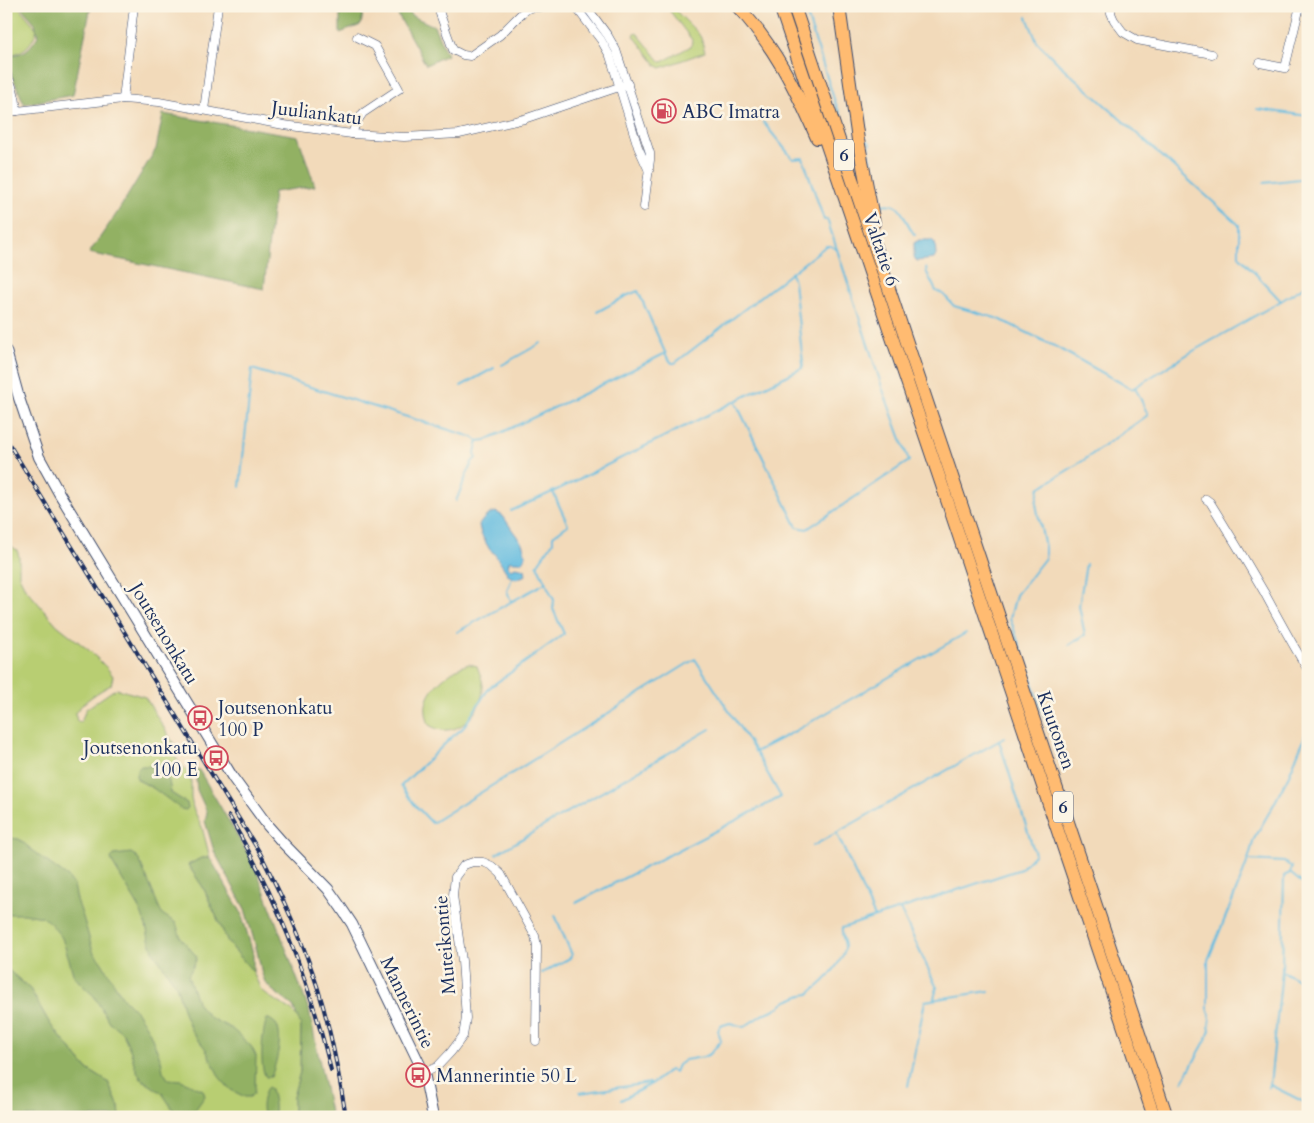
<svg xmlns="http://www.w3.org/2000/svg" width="1314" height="1123" font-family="Cardo,serif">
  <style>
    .green { fill: #b8ce72; stroke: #6a7e68; fill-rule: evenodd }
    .forest { fill: #92b164; stroke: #567061 }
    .water { fill: #63bce0; stroke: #3f769f }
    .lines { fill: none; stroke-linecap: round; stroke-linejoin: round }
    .stream { stroke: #63bce0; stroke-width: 2 }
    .minor-casing { stroke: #3b496c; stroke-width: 9 }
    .tertiary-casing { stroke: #3b496c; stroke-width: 12 }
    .trunk-casing { stroke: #3b496c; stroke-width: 14 }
    .minor { stroke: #fff; stroke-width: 8 }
    .tertiary { stroke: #fff; stroke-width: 10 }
    .trunk { stroke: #ffbb71; stroke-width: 12 }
    .rail-casing { stroke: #1b2f5e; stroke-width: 4 }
    .rail { stroke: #fcf5e5; stroke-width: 2; stroke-dasharray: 5.5; stroke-linecap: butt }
    .labels { text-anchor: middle; stroke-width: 5; stroke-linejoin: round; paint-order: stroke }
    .shield { fill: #fcf5e5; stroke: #5e6a86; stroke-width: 1 }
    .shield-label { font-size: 18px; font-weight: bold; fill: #1b2f5e }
    .poi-label { font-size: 19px; fill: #1b2f5e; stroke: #fcf5e5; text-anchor: start }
    .street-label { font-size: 19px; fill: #1b2f5e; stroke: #fcf5e5 }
  </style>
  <rect width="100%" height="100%" fill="#fcf5e5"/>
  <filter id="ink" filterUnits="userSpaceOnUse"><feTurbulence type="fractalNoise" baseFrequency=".02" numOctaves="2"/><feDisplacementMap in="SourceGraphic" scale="10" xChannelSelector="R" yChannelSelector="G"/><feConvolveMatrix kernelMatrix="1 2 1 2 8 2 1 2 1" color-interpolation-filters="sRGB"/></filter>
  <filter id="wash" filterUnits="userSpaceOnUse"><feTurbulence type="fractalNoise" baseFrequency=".0096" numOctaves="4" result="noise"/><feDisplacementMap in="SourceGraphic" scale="20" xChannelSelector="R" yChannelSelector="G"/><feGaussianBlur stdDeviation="1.12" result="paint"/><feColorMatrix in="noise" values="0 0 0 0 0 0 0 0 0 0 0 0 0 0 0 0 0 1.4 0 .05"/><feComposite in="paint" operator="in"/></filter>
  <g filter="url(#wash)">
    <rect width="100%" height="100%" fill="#f2daba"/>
    <g class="green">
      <path d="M6,6H18L37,29C34,41 26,51 14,54L6,50Z"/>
      <path d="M666,6H671L698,33L701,38L705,52L661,68L657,66L634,36L635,34L637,33L660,61L662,62L691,46L692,40Z"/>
      <path d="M6,543L17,550L19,556V576L25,588L57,625L90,651L107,668L113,676L111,685C98,692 85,700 75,713L77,721L81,722L86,709L112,691L117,689L145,697L174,744C173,756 178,765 189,771L191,780V798L193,808L202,827L210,858H201L188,865L203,887L228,942L253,972L261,990L268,996L291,1010L298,1017L301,1026L300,1072L293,1097V1117H120L119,1107L108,1082L87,1069L50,1024L30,989L6,968ZM167,777L169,782L171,793L182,800L153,788L138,780Z"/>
      <path d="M469,664L477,666C479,672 482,678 483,685C484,704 468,729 447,730C441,731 434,728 429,725C427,719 425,711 426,705C428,687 453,668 469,664Z"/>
    </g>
    <g class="forest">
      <path d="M20,6H91L73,95L24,104L6,61V55C24,55 29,50 38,36L35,23Z"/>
      <path d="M340,6H364L361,25L340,33Z"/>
      <path d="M393,6H407L412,16L434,26L447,55L426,65Z"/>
      <path d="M163,114L298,136L315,186L274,192L264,289L89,253L117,213L156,149Z"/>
      <path d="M141,766C151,765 165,769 169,781C170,785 170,789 171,793L187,803L188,808L186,810L181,809L153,788L138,780L136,776L137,770Z"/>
      <path d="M195,769L199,770L255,866L309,1010L331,1117H293V1097L300,1072L301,1026L293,1006L272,990L265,982L262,974L257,951L245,909L214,851L205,821L207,812L197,790Z"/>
      <path d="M10,838L19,839L39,856L68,877L74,885L77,900L83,917L93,951L102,963L123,998L137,1012L149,1031L161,1060L163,1071L168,1079L181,1080L203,1090L205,1096L190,1117H178L162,1093L141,1079L135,1067L131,1052L123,1033L109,1022L94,996L80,983L73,974L69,959L62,938L51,924L43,917L24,914H6V867L9,854L6,850V840Z"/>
      <path d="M131,853L136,856L140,862L162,914L176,923L181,938L197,957C195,965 191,969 188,976L198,1004L209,1017L232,1029L251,1046L256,1056L255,1087L254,1093L250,1097H245L231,1090L220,1078L205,1048L192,1032L185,1015L176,985L154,953L149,939L146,926L139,907L113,864L111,858L114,855Z"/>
      <path d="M201,858H210L241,912L253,953V972L228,942L203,887L188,865Z"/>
      <path d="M6,968L30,989L50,1024L87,1069L108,1082L119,1107L120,1117H6Z"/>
      <path d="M267,1019H269C270,1019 275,1023 276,1024C284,1036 276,1064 271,1077H266C259,1068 262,1030 267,1019Z"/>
      <path d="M268,1087L271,1089C273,1098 276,1108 273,1117H264C260,1107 263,1098 266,1089Z"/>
    </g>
    <g class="water">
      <path d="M919,240H932L935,243L936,255L934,259L917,261L914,258V243Z"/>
      <path d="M496,512L503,516L513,531L522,543L526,555L522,562H514L510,560L508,565L510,569L516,567L525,569L526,575L516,579L509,576L494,553L490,550L481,534L479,525C484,518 487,514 496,512Z"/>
    </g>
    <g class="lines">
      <g class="stream">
        <path d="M804,6L835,102L847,131L852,146L854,145"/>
        <path d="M1027,17L1037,42L1060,65L1239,225V256L1281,301"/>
        <path d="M1257,109L1308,116"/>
        <path d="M862,141H868L870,144C867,154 871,163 873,172C875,184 876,195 882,205"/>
        <path d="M1264,183L1308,178"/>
        <path d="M877,206C905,198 901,219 915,235"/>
        <path d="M926,268L927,273L936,291L943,294L954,306L999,319L1056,347L1132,389L1188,354L1281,301L1308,284"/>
        <path d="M597,312L626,296L638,291L667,357L672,363H675L826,246H831L837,250"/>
        <path d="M502,365L541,343"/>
        <path d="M461,386L494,368"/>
        <path d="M735,401L797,527L807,529L909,461L883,390L827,219L824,220L803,158L793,159L763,122"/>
        <path d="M240,487L252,369L472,437L478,441L486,440L585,393L666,353"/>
        <path d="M553,492L568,525L553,536V542L537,565L554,600L553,609L564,634L489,688L463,728L452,737L401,786L414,804L432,823L695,659L755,751L781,797L576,903"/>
        <path d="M456,501L472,462L476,458L475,452L478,441"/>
        <path d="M511,511L563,487L802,368L803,363L794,282L791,273"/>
        <path d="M511,601L507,591L512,578"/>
        <path d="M457,632L545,583"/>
        <path d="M1069,645L1085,635L1079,606L1086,564"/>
        <path d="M1044,717L1010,618L1016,595L1045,558V547L1036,504L1039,488L1081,462L1148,415L1135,387"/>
        <path d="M755,752L795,731L966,633"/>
        <path d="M836,832L875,917"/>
        <path d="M813,846L1004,738"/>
        <path d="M496,854L710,729"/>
        <path d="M1248,860L1284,862L1292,867L1290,873"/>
        <path d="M1290,873L1308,888"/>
        <path d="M900,909L937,988L934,998"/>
        <path d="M1282,971L1308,985"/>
        <path d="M542,973L570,958L572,955L555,915"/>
        <path d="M1183,1081L1207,1038L1210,1030L1209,1026L1210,1019L1208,1009V960L1239,884L1248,860L1254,839L1274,804L1289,775L1308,729"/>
        <path d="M1270,1085L1308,1104"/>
        <path d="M908,1086L925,1001L989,991"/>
        <path d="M1268,1088L1270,1085L1282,971L1284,876L1290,873"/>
        <path d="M580,1093L650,1083"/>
        <path d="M621,1100L653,1083L670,1070L675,1072L678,1065L685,1060L703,1057L710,1054L721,1041L718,1031L720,1026L730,1023L744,1027L762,1015L779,1007L787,1001L802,995L809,994C812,990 817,988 821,984C829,977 844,958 845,948C845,941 841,935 842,928L1021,869L1035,854L999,741"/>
      </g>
    </g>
  </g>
  <g filter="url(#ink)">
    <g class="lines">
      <g class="minor-casing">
        <g id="minor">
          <path d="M439,6L440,14L453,50L463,55L470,56L500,35L521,14L529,8L547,6"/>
          <path d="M575,6L601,40L610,56L638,147L649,171"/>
          <path d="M586,6L608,36L616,50L650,153V160L644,207"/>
          <path d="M1111,6V13L1114,20L1123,32L1137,40L1212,54"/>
          <path d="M1260,63L1285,68L1300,6"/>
          <path d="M6,74C13,85 16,98 17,111"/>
          <path d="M123,99L134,6"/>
          <path d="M204,110L218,6"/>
          <path d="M6,111H17L123,99L159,102L284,125L352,134L404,137L459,134L524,119L628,84"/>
          <path d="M352,134L356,123L363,113L399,89L375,46L357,37"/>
          <path d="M1206,499L1210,502C1228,531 1246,561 1264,592C1278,618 1292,644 1308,670"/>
          <path d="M424,1073L437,1067L451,1052L463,1036L466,1018L462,961L453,895L455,877L464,865L473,862H483L492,866L501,874L535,936L537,946L536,1041"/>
        </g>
      </g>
      <g class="tertiary-casing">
        <path id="tertiary" d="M6,351L19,398L39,457L59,493L233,778L268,826L283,843L328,889L340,906L352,924L424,1073L433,1117"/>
      </g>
      <g class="trunk-casing">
        <g id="trunk">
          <path d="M737,6C774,45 796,89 817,138"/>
          <path d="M780,6L948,503L986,617L1154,1117"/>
          <path d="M794,6L1167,1117"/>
          <path d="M839,6L858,140L874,223"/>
        </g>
      </g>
      <use href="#minor" class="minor"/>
      <use href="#tertiary" class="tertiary"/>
      <use href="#trunk" class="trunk"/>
      <g class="rail-casing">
        <g id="rail">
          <path d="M6,439L260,853C277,887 294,921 307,957C327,1009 337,1063 346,1117"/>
          <path d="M229,816C277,897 309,979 331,1070"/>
        </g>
      </g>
      <use href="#rail" class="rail"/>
    </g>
  </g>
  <defs>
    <g id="fuel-ring" transform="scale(1.25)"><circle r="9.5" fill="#fcf5e5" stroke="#d1495b" stroke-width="1.5"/><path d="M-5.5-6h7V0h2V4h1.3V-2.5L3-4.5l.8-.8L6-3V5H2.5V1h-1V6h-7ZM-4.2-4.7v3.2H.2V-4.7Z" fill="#d1495b"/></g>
    <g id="bus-ring" transform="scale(1.25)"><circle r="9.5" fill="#fcf5e5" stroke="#d1495b" stroke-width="1.5"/><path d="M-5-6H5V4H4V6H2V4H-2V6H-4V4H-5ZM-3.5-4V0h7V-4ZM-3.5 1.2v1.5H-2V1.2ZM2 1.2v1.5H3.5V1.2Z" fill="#d1495b"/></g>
  </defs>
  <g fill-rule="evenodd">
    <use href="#fuel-ring" x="664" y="111"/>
    <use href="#bus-ring" x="200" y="718"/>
    <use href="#bus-ring" x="216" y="758"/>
    <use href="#bus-ring" x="418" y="1075"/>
  </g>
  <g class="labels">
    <g class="shield">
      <rect x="834" y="139.5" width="20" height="31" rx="4"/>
      <rect x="1053" y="791.5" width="20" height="31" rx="4"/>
    </g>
    <g class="shield-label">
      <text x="844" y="161">6</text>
      <text x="1063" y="813">6</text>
    </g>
    <g class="poi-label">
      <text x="682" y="118">ABC Imatra</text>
      <text x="218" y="714">Joutsenonkatu<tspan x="218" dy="22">100 P</tspan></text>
      <text x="198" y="754" text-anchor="end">Joutsenonkatu<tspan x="198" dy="22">100 E</tspan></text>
      <text x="436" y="1082">Mannerintie 50 L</text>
    </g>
    <g class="street-label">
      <text transform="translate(317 112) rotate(7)" y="7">Juuliankatu</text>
      <text transform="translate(882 249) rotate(71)" y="7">Valtatie 6</text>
      <text transform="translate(165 633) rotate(59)" y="7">Joutsenonkatu</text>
      <text transform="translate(1057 730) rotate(71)" y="7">Kuutonen</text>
      <text transform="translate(444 945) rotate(-95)" y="7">Muteikontie</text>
      <text transform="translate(408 1002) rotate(64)" y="7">Mannerintie</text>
    </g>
  </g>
  <rect width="1314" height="1123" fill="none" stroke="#fcf5e5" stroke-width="25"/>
</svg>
